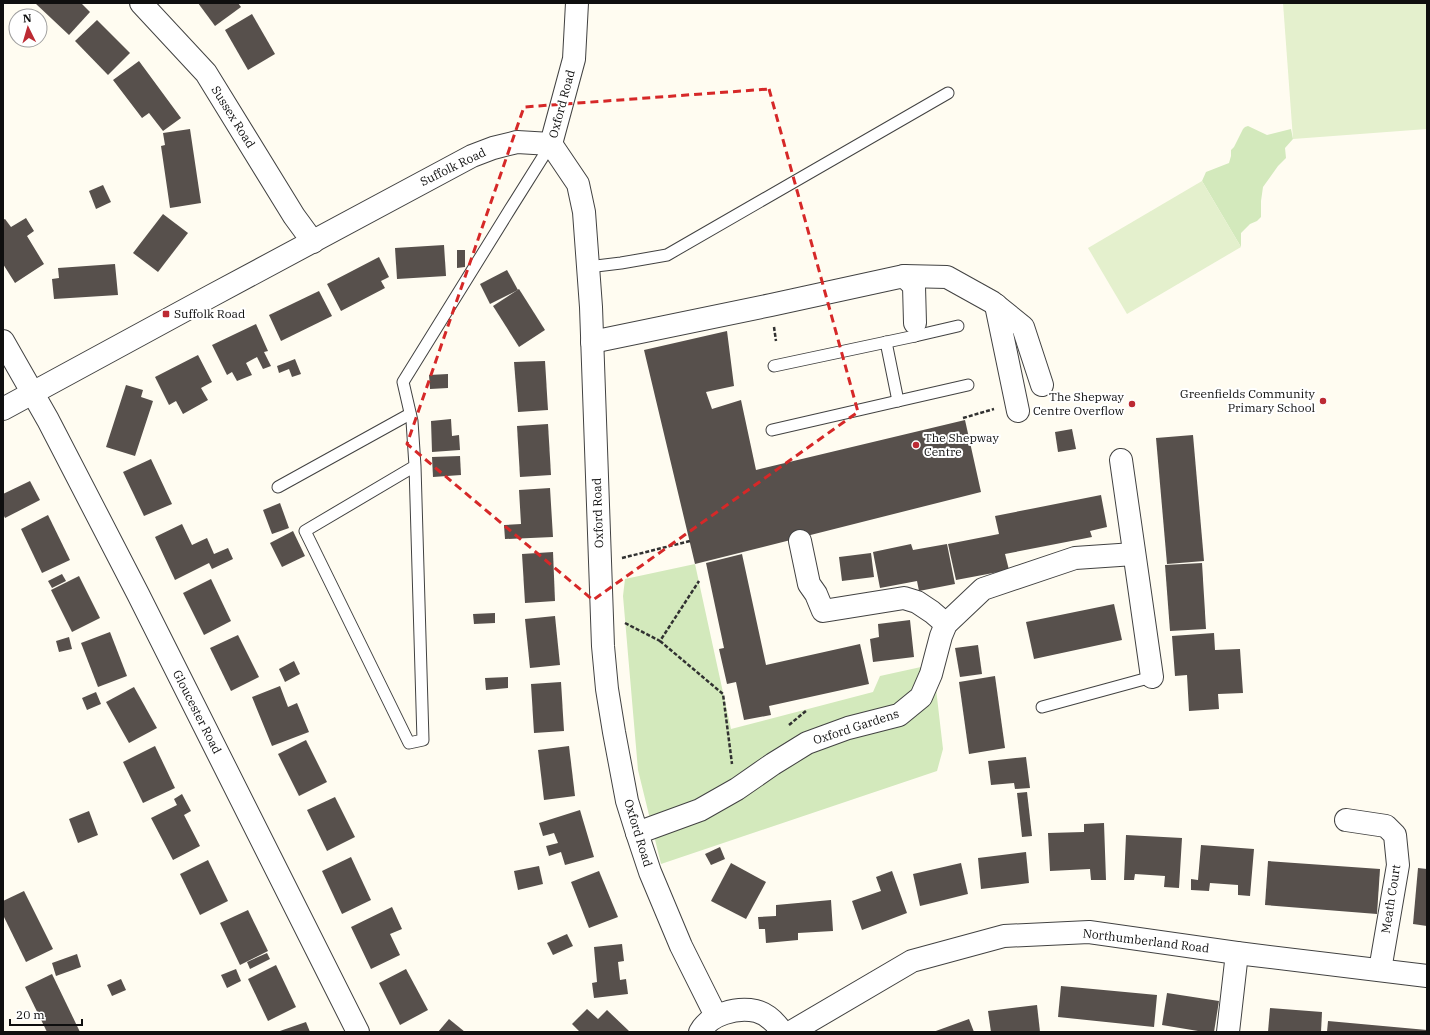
<svg xmlns="http://www.w3.org/2000/svg" width="1430" height="1035" font-family="'IBM Plex Serif',serif">
  <style>
    .green { fill: #d3e9bc }
    .pitch { fill: #e4f0cd }
    .building { fill: #57504c }
    .lines { fill: none; stroke-linecap: round; stroke-linejoin: round }
    .service-casing { stroke: #424242; stroke-width: 13 }
    .minor-casing { stroke: #424242; stroke-width: 24 }
    .tertiary-casing { stroke: #424242; stroke-width: 24 }
    .path { stroke: #313131; stroke-width: 2.5; stroke-dasharray: 4 2; stroke-linecap: butt }
    .service { stroke: #fff; stroke-width: 11 }
    .minor { stroke: #fff; stroke-width: 22 }
    .tertiary { stroke: #fff; stroke-width: 22 }
    .marked { fill: none; stroke: #d62828; stroke-width: 3; stroke-dasharray: 8 5; stroke-linejoin: round }
    .poi-dot { fill: #bc2a33; stroke: #fff; stroke-width: 1.5 }
    .labels { text-anchor: middle; stroke-width: 4; stroke-linejoin: round; paint-order: stroke }
    .street-label { font-size: 12px; fill: #0f0f0f; stroke: #fff }
    .poi-label { font-size: 12px; fill: #0f0f0f; stroke: #fff; text-anchor: start }
  </style>
  <rect width="100%" height="100%" fill="#fffcf1"/>
  <g class="green">
    <path d="M1248,126L1267,135L1291,129L1293,139L1285,148L1286,158L1278,166L1263,187L1261,201V217L1257,221L1250,224L1241,233V247L1202,181L1206,172L1229,163L1231,156V150L1234,147L1243,129L1245,127Z"/>
    <path d="M695,564L731,729L873,692L880,676L921,667L935,680L943,749L937,771L661,864L638,770L623,596L625,579Z"/>
  </g>
  <g class="pitch">
    <path d="M1283,3H1427V129L1293,139Z"/>
    <path d="M1202,181L1241,247L1127,314L1088,248Z"/>
  </g>
  <g class="building">
    <path d="M35,3H81L90,12L69,35Z"/>
    <path d="M198,3H238L241,7L215,26Z"/>
    <path d="M252,14L275,54L248,70L225,30Z"/>
    <path d="M97,20L130,53L108,75L75,41Z"/>
    <path d="M139,61L181,118L163,131L149,113L142,118L113,80Z"/>
    <path d="M190,129L201,203L170,208L161,146L165,145L163,133Z"/>
    <path d="M103,185L111,202L96,209L89,191Z"/>
    <path d="M163,214L188,233L158,272L133,253Z"/>
    <path d="M26,218L34,231L27,236L44,264L15,283L3,264V220L5,219L11,227Z"/>
    <path d="M444,245L446,276L397,279L395,248Z"/>
    <path d="M457,250H465V267L457,268Z"/>
    <path d="M379,257L389,277L381,281L385,288L341,311L327,284Z"/>
    <path d="M115,264L118,295L54,299L52,279L59,278L58,268Z"/>
    <path d="M507,270L518,290L490,304L480,284Z"/>
    <path d="M519,289L545,330L519,347L493,306Z"/>
    <path d="M319,291L332,316L281,341L269,315Z"/>
    <path d="M256,324L268,351L264,352L271,366L263,369L257,357L246,363L252,375L237,381L232,372L227,375L212,345Z"/>
    <path d="M727,331L734,386L706,392L712,409L741,400L756,470L965,420L981,492L695,564L644,350Z"/>
    <path d="M198,355L212,382L201,388L208,400L183,414L176,401L169,405L155,377Z"/>
    <path d="M295,359L301,374L292,377L289,369L279,373L277,366Z"/>
    <path d="M545,361L548,410L518,412L514,362Z"/>
    <path d="M448,374V388L430,389L429,375Z"/>
    <path d="M126,385L143,390L141,397L153,401L135,456L106,447Z"/>
    <path d="M451,419L452,436L459,435L460,450L432,452L431,421Z"/>
    <path d="M548,424L551,475L520,477L517,426Z"/>
    <path d="M1072,429L1076,449L1058,452L1055,432Z"/>
    <path d="M1193,435L1204,561L1167,564L1156,438Z"/>
    <path d="M460,456L461,475L433,477L432,457Z"/>
    <path d="M151,459L172,504L144,516L123,472Z"/>
    <path d="M30,481L40,500L5,518L3,514V494Z"/>
    <path d="M550,488L553,537L505,539L504,525L521,524L519,490Z"/>
    <path d="M1101,495L1107,527L1090,531L1092,537L1005,554L1009,570L956,580L948,544L999,534L995,516Z"/>
    <path d="M280,503L289,528L272,534L263,510Z"/>
    <path d="M48,515L70,560L42,573L21,529Z"/>
    <path d="M182,524L192,545L207,538L214,554L228,548L233,559L212,569L209,563L175,580L155,537Z"/>
    <path d="M293,531L305,556L282,567L270,543Z"/>
    <path d="M911,544L913,550L947,544L955,584L919,591L917,581L880,588L873,552Z"/>
    <path d="M553,552L555,601L525,603L522,554Z"/>
    <path d="M871,553L874,577L842,581L839,557Z"/>
    <path d="M742,554L766,665L860,644L869,684L769,706L771,715L744,720L736,682L727,684L719,649L724,648L706,563Z"/>
    <path d="M1202,563L1206,629L1170,631L1165,565Z"/>
    <path d="M62,574L66,581L52,588L48,581Z"/>
    <path d="M79,576L100,618L72,632L51,590Z"/>
    <path d="M211,579L231,621L204,635L183,593Z"/>
    <path d="M1114,604L1122,640L1034,659L1026,622Z"/>
    <path d="M495,613V623L474,624L473,614Z"/>
    <path d="M555,616L560,665L530,668L525,619Z"/>
    <path d="M910,620L914,657L873,662L870,639L879,637L878,624Z"/>
    <path d="M110,632L127,676L98,687L81,643Z"/>
    <path d="M1214,633L1215,650L1240,649L1243,693L1218,694L1219,709L1189,711L1187,675L1175,676L1172,636Z"/>
    <path d="M238,635L259,677L231,691L210,648Z"/>
    <path d="M69,637L72,649L59,652L56,641Z"/>
    <path d="M978,645L982,674L960,677L955,648Z"/>
    <path d="M294,661L300,674L285,682L279,669Z"/>
    <path d="M995,676L1005,748L969,754L959,682Z"/>
    <path d="M508,677V688L486,690L485,678Z"/>
    <path d="M561,682L564,731L534,733L531,684Z"/>
    <path d="M280,686L288,707L297,703L309,732L272,746L252,697Z"/>
    <path d="M134,687L157,728L129,743L106,702Z"/>
    <path d="M96,692L101,704L87,710L82,698Z"/>
    <path d="M306,740L327,782L299,796L278,754Z"/>
    <path d="M155,746L175,788L143,803L123,762Z"/>
    <path d="M569,746L575,796L544,800L538,750Z"/>
    <path d="M1026,757L1030,788L1015,789L1014,783L991,785L988,761Z"/>
    <path d="M1027,792L1032,836L1022,837L1017,793Z"/>
    <path d="M182,794L191,811L184,815L200,846L173,860L151,818L177,805L174,799Z"/>
    <path d="M335,797L355,837L327,851L307,810Z"/>
    <path d="M580,810L594,857L565,865L561,852L549,856L546,846L558,843L554,833L543,836L539,823Z"/>
    <path d="M89,811L98,835L78,843L69,819Z"/>
    <path d="M1104,823L1106,880H1091L1090,869L1050,871L1048,833L1084,832V824Z"/>
    <path d="M1126,835L1182,838L1179,888L1164,887L1165,876L1135,874L1134,880H1124Z"/>
    <path d="M1201,845L1254,849L1250,896L1238,895V885L1210,883L1209,891L1191,890V879L1198,880Z"/>
    <path d="M720,847L725,859L711,865L705,854Z"/>
    <path d="M1026,852L1029,883L981,889L978,858Z"/>
    <path d="M351,857L371,900L342,914L322,871Z"/>
    <path d="M208,860L228,901L200,915L180,874Z"/>
    <path d="M1268,861L1380,869L1377,914L1265,905Z"/>
    <path d="M731,863L766,882L746,919L711,901Z"/>
    <path d="M961,863L968,894L920,906L913,874Z"/>
    <path d="M539,866L543,884L518,890L514,871Z"/>
    <path d="M1418,868L1427,869V926L1413,924Z"/>
    <path d="M599,871L618,917L589,928L571,882Z"/>
    <path d="M892,871L907,913L862,930L852,901L881,891L876,877Z"/>
    <path d="M24,891L53,949L26,962L3,915V901Z"/>
    <path d="M831,900L833,931L798,933V940L766,943L765,929H759L758,917L776,916V905Z"/>
    <path d="M392,907L402,929L390,934L400,955L371,969L351,927Z"/>
    <path d="M248,910L268,951L240,965L220,923Z"/>
    <path d="M567,934L573,946L553,955L547,943Z"/>
    <path d="M622,944L624,961L618,962L620,980L626,979L628,994L594,998L592,983L597,982L594,947Z"/>
    <path d="M267,953L270,959L250,969L247,962Z"/>
    <path d="M77,954L81,967L56,976L52,963Z"/>
    <path d="M276,965L296,1007L268,1021L248,979Z"/>
    <path d="M236,969L241,981L227,988L221,975Z"/>
    <path d="M406,969L428,1010L400,1025L379,983Z"/>
    <path d="M52,974L80,1032H47L25,987Z"/>
    <path d="M121,979L126,990L112,996L107,985Z"/>
    <path d="M1061,986L1157,995L1154,1027L1058,1017Z"/>
    <path d="M1167,993L1219,1001L1214,1032H1204L1162,1025Z"/>
    <path d="M1037,1005L1040,1032H991L988,1011Z"/>
    <path d="M1270,1008L1322,1012L1321,1032H1268Z"/>
    <path d="M587,1009L598,1019L607,1010L629,1031L628,1032H578L579,1031L572,1024Z"/>
    <path d="M449,1019L465,1032H438Z"/>
    <path d="M969,1019L974,1032H933Z"/>
    <path d="M1328,1021L1427,1030V1032H1327Z"/>
    <path d="M306,1022L310,1032H277Z"/>
  </g>
  <g class="lines">
    <g class="service-casing">
      <g id="service">
        <path d="M588,267L621,263L667,255L948,93"/>
        <path d="M915,336L958,326"/>
        <path d="M886,342L898,401L968,385"/>
        <path d="M774,366L915,336V323"/>
        <path d="M772,430L898,401"/>
        <path d="M415,466L305,531L409,743L423,740L415,466L412,421L403,382C452,303 501,223 551,144"/>
        <path d="M278,487L410,414"/>
        <path d="M1042,707L1152,677"/>
      </g>
    </g>
    <g class="minor-casing">
      <g id="minor">
        <path d="M141,3L206,73L294,216L313,242"/>
        <path d="M577,3L574,59L551,144L578,184L584,212L591,307L603,646L607,689L614,732L627,801L637,833L650,872L681,946L716,1016"/>
        <path d="M904,276L947,277L992,302L1023,327L1042,385"/>
        <path d="M996,305L1018,411"/>
        <path d="M3,341L48,420L138,594L358,1032"/>
        <path d="M592,342L771,305L904,276L914,286L915,323"/>
        <path d="M3,409L211,296L472,156L493,148L517,142L551,144"/>
        <path d="M1121,460L1152,677"/>
        <path d="M800,541L809,584L816,594L823,611L904,598L917,602L932,612L946,624"/>
        <path d="M1346,820L1386,826L1395,835L1398,865L1380,970"/>
        <path d="M637,833L700,810L737,789L773,764L807,743L848,728L899,715L921,697L931,674L941,636L946,624L983,589L1075,558L1134,554"/>
        <path d="M700,1032C710,1014 736,1007 756,1011C767,1014 776,1023 782,1032"/>
        <path d="M1228,1032L1237,953"/>
      </g>
    </g>
    <g class="tertiary-casing">
      <path id="tertiary" d="M791,1032L912,961L1004,936L1089,932L1237,953L1427,976"/>
    </g>
    <g class="path">
      <path d="M774,327L776,341"/>
      <path d="M963,418L994,409"/>
      <path d="M622,558L690,541"/>
      <path d="M625,623L660,641L699,581"/>
      <path d="M660,641L723,694L732,764"/>
      <path d="M789,725L807,710"/>
    </g>
    <use href="#service" class="service"/>
    <use href="#minor" class="minor"/>
    <use href="#tertiary" class="tertiary"/>
  </g>
  <path class="marked" d="M769,89L858,412L593,600L407,444L524,107Z"/>
  <g class="poi-dot">
    <rect x="162" y="310" width="8" height="8" rx="2"/>
    <circle cx="1323" cy="401" r="4"/>
    <circle cx="1132" cy="404" r="4"/>
    <circle cx="916" cy="445" r="4"/>
  </g>
  <g class="labels">
    <g class="street-label">
      <text transform="translate(562 104) rotate(-75)" y="4">Oxford Road</text>
      <text transform="translate(233 117) rotate(58)" y="4">Sussex Road</text>
      <text transform="translate(453 167) rotate(-26)" y="4">Suffolk Road</text>
      <text transform="translate(598 513) rotate(-92)" y="4">Oxford Road</text>
      <text transform="translate(197 712) rotate(63)" y="4">Gloucester Road</text>
      <text transform="translate(856 727) rotate(-18)" y="4">Oxford Gardens</text>
      <text transform="translate(638 833) rotate(73)" y="4">Oxford Road</text>
      <text transform="translate(1391 899) rotate(-81)" y="4">Meath Court</text>
      <text transform="translate(1146 941) rotate(7)" y="4">Northumberland Road</text>
    </g>
    <g class="poi-label">
      <text x="174" y="318">Suffolk Road</text>
      <text x="1315" y="398" text-anchor="end">Greenfields Community<tspan x="1315" dy="14">Primary School</tspan></text>
      <text x="1124" y="401" text-anchor="end">The Shepway<tspan x="1124" dy="14">Centre Overflow</tspan></text>
      <text x="924" y="442">The Shepway<tspan x="924" dy="14">Centre</tspan></text>
    </g>
  </g>
  <rect width="1430" height="1035" fill="none" stroke="#0f0f0f" stroke-width="8"/>
  <g transform="translate(28 28) rotate(355)"><circle r="19" fill="#ffffff" stroke="#9f9f9f"/>
  <path d="M0-3L7 15L0 10L-7 15Z" fill="#bc2a33"/>
  <text y="-6" font-size="11" font-weight="bold" text-anchor="middle" fill="#0f0f0f">N</text>
  </g>
  <path d="M10 1019v6h72v-6" fill="none" stroke="#0f0f0f" stroke-width="2"/>
  <text x="16" y="1019" font-size="12" fill="#0f0f0f" stroke="#ffffff" stroke-width="3" paint-order="stroke">20 m</text>
</svg>
